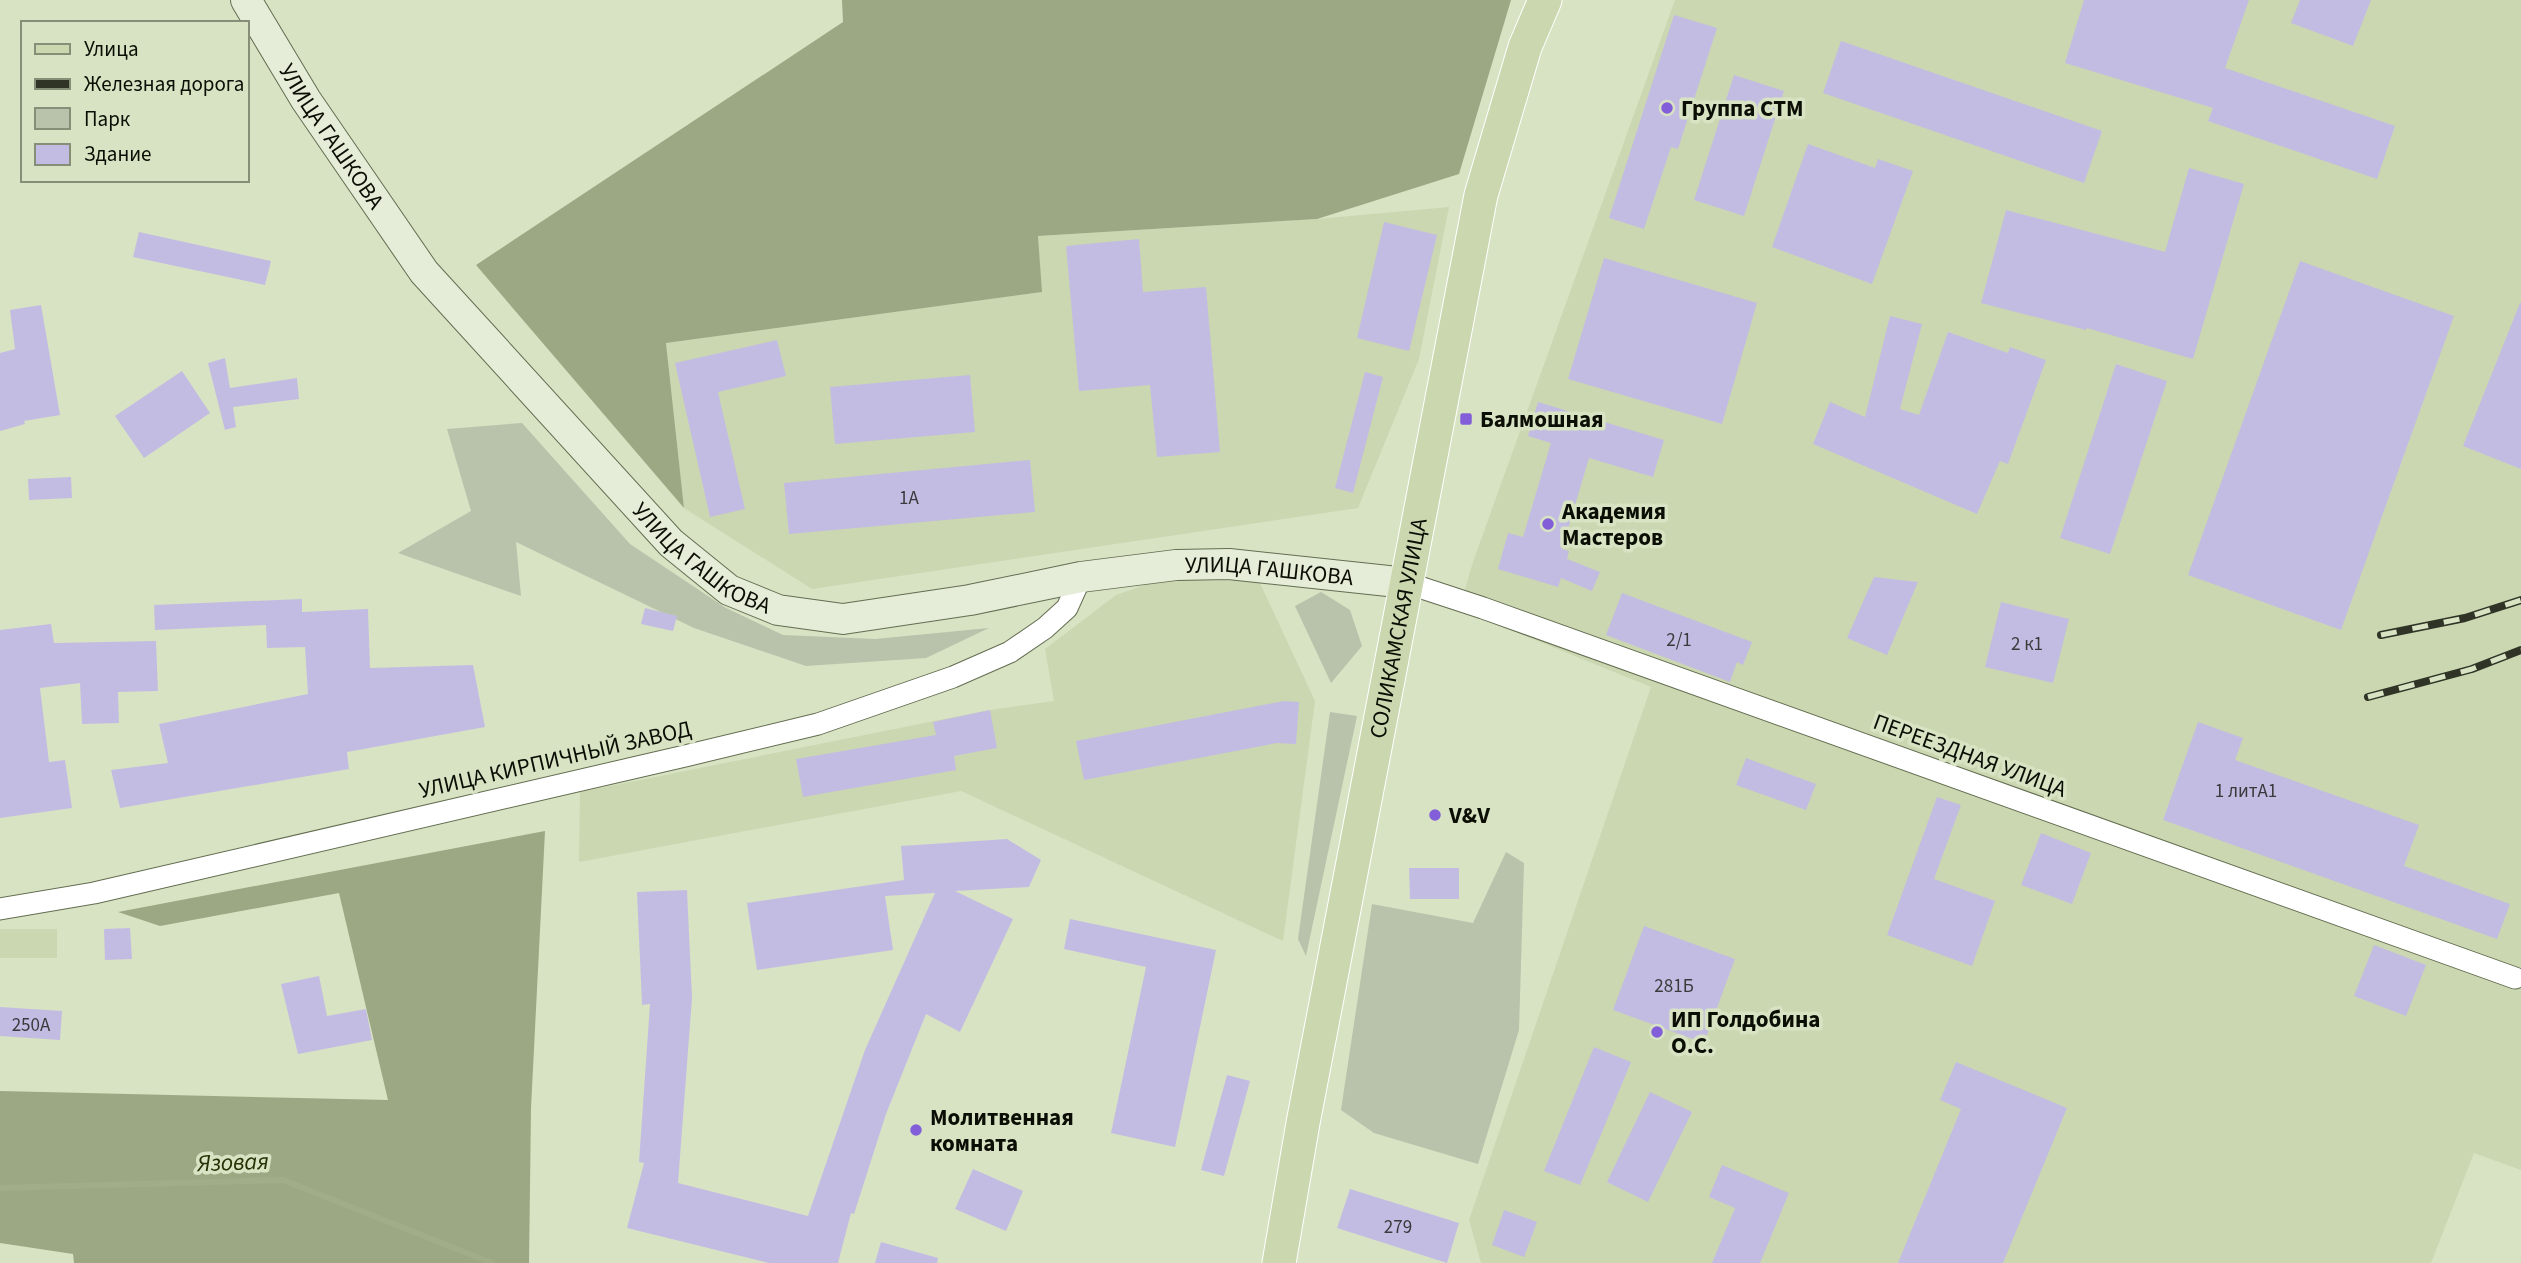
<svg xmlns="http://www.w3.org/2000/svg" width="2521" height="1263" font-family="'Source Sans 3',sans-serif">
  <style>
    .built { fill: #cad7b1 }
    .green { fill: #b9c2aa }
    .forest { fill: #9ba883 }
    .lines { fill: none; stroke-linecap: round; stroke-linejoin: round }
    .stream { stroke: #a0ad88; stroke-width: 6 }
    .building { fill: #c3bce2 }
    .street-casing { stroke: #636d51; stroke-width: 23 }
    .secondary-casing { stroke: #636d51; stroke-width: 32 }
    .primary-casing { stroke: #fff; stroke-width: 35 }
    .street { stroke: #fff; stroke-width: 21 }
    .secondary { stroke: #e5ecd7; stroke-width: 30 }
    .primary { stroke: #cbd8af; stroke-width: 33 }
    .rail-casing { stroke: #2f3426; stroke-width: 8 }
    .rail { stroke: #d8e3c4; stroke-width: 5; stroke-dasharray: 16; stroke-linecap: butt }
    .poi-dot { fill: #825ed9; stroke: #d8e3c4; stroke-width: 2.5 }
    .labels { text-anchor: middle; stroke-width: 7; stroke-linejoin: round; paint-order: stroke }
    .number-label { font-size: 19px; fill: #383a3c }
    .poi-label { font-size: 23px; font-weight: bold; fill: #0a0e04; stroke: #d8e3c4; text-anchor: start }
    .street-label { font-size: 23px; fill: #0a0e04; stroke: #d8e3c4 }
    .water-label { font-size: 24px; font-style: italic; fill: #263105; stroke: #d8e3c4 }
  </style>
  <rect width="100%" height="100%" fill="#d8e3c4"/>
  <g class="built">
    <path d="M1675,0H2521V1170L2474,1153L2431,1263H1481L1469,1220L1651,687L1459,609L1473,562Z"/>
    <path d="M1449,207L1419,359L1358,508L812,589L684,508L666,343L1041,292L1038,236L1317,219Z"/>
    <path d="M1159,580L1259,581L1315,701L1283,941L961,791L579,862L580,792L990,710L1054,701L1045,649L1116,595Z"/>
    <rect x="0" y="929" width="57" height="29"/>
  </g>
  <g class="green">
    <path d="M522,423L630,544L726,608L783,635L875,639L989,628L926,658L806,666L694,628L516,542L521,596L398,553L471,511L447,429Z"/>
    <path d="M1321,592L1350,610L1362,646L1331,683L1295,606Z"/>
    <path d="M1330,712L1357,716L1306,956L1298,939Z"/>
    <path d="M1506,852L1524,863L1519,1030L1478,1164L1374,1133L1341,1110L1372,904L1473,923Z"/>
  </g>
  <g class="forest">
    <path d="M842,0H1511L1459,174L1317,219L1038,236L1042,292L666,343L684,508L476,265L843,22Z"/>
    <path d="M545,831L531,1108L529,1263H74L73,1254L0,1243V1091L388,1100L339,893L160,926L118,912Z"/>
  </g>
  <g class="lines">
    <path class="stream" d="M0,1188L283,1180L492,1263"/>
  </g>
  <g class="building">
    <path d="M2084,0H2249L2225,68L2395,126L2377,179L2208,121L2213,108L2065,63Z"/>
    <path d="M2300,0H2371L2353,46L2291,23Z"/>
    <path d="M1674,15L1717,28L1678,149L1671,147L1644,229L1609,218Z"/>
    <path d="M1841,41L2102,131L2084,183L1823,93Z"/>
    <path d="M1734,75L1784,91L1744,216L1694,200Z"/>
    <path d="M1808,144L1875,168L1878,159L1913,171L1872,284L1772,247Z"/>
    <path d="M2189,168L2244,184L2193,359L2087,328L2086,330L1981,303L2006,210L2165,252Z"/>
    <path d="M1384,222L1437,235L1409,351L1357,338Z"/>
    <path d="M139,232L271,261L265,285L133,257Z"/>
    <path d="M1139,239L1143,292L1206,287L1220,452L1157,457L1150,385L1079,391L1066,246Z"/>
    <path d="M1604,258L1757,303L1722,424L1568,379Z"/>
    <path d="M2300,261L2454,316L2341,630L2188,575Z"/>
    <path d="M2520,303H2521V469L2463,446Z"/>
    <path d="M41,305L60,415L24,421L25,424L0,431V353L15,349L10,310Z"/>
    <path d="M1890,316L1922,324L1900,409L1919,415L1948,332L2008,353L2010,347L2046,360L2008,464L2000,461L1977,514L1813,444L1830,402L1865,417Z"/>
    <path d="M777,340L786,376L718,392L745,509L710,517L675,363Z"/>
    <path d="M225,358L230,388L297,378L299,399L233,407L236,427L225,430L208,363Z"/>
    <path d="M2116,364L2167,381L2110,554L2060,538Z"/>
    <path d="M182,371L210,413L144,458L115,416Z"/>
    <path d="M1365,372L1383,377L1353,493L1335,488Z"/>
    <path d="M970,375L975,432L835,444L830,387Z"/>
    <path d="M1538,402L1664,440L1653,477L1589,458L1562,549L1569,551L1567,559L1600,572L1592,591L1561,578L1558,587L1498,569L1508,533L1523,537L1551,443L1528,436Z"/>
    <path d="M1030,460L1035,512L789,534L784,483Z"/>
    <path d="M71,477L72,498L29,500L28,479Z"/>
    <path d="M1874,577L1918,582L1887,655L1847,638Z"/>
    <path d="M1622,593L1752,642L1743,665L1737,662L1730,682L1606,635Z"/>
    <path d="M302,599V612L368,609L370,668L473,665L485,727L347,752L349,769L120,808L111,770L168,763L159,724L308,694L305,647L267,648L266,625L155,630L154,605Z"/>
    <path d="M2001,602L2069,619L2053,683L1985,667Z"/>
    <path d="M645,608L677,616L673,631L641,624Z"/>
    <path d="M51,624L54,643L156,641L158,691L118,692L119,723L82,724L80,683L40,688L49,762L65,760L72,808L0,818V630Z"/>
    <path d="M1284,701L1299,702L1296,744L1277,743L1084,780L1076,741Z"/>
    <path d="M990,710L997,748L954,756L956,770L803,797L796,759L936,735L933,722Z"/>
    <path d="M2198,722L2243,738L2235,760L2419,825L2404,866L2510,904L2497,939L2163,820Z"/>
    <path d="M1746,758L1816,784L1806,810L1736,785Z"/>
    <path d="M1937,797L1961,805L1934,879L1995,901L1972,966L1887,935Z"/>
    <path d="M2041,833L2091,853L2072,904L2021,885Z"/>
    <path d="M1007,839L1041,860L1029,887L955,891L1013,919L960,1032L926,1014L886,1114L854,1214L851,1213L838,1263H769L627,1228L644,1163L639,1162L650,1004L642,1005L637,892L687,890L692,998L678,1183L808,1216L865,1050L935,893L885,896L893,950L757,970L747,903L904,880L901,846Z"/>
    <path d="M1409,868H1459V899H1410Z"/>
    <path d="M1070,919L1216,950L1175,1147L1111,1133L1146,967L1064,949Z"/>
    <path d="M1644,926L1735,959L1704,1043L1613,1010Z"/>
    <path d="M130,928L132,959L105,960L104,929Z"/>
    <path d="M2374,945L2426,965L2406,1016L2354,996Z"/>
    <path d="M319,976L327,1016L366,1009L372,1040L298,1054L281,984Z"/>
    <path d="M0,1007L62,1011L60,1040L0,1036Z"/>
    <path d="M1594,1047L1631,1062L1580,1185L1544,1171Z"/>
    <path d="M1956,1062L2067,1108L2003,1263H1898L1961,1109L1940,1100Z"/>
    <path d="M1227,1075L1250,1081L1224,1176L1201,1170Z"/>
    <path d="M1650,1092L1692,1112L1648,1202L1607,1182Z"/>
    <path d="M1722,1165L1789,1193L1760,1263H1712L1735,1208L1709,1197Z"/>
    <path d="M973,1169L1023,1191L1006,1231L955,1209Z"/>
    <path d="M1350,1189L1459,1223L1447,1263L1337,1228Z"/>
    <path d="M1504,1210L1537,1222L1524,1257L1492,1245Z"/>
    <path d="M881,1242L938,1258L937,1263H875Z"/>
  </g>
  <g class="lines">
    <g class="street-casing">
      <g id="street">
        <path d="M1407,583L1483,608L2515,978"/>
        <path d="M0,909L94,893L685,756L818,724L953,677L1010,652L1045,628L1067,608L1081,577"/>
      </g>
    </g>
    <g class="secondary-casing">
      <g id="secondary">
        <path id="s1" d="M246,0L306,100L424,272L671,543L729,590L778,610L843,619L970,600L1081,577L1176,565L1229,564L1407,583"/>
      </g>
    </g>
    <g class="primary-casing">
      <g id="primary">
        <path id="s2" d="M1279,1263L1303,1123L1481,195L1525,47L1545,0"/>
      </g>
    </g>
    <use href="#street" class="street"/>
    <use href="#secondary" class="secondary"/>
    <use href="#primary" class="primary"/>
    <g class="rail-casing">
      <g id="rail">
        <path d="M2381,635L2465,618L2521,600"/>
        <path d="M2368,697L2472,669L2521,650"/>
      </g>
    </g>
    <use href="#rail" class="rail"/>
  </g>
  <g class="poi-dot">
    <circle cx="1667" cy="108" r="7"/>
    <rect x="1459" y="412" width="14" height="14" rx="3.5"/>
    <circle cx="1548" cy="524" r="7"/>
    <circle cx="1435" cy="815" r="7"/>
    <circle cx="1657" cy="1032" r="7"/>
    <circle cx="916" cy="1130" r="7"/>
  </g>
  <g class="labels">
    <g class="number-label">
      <text x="909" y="504">1А</text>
      <text x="1679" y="646">2/1</text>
      <text x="2027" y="650">2 к1</text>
      <text x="2246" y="797">1 литА1</text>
      <text x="1674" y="992">281Б</text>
      <text x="31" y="1031">250А</text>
      <text x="1398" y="1233">279</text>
    </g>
    <g class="poi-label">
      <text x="1681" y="116">Группа СТМ</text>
      <text x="1480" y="427">Балмошная</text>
      <text x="1562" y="519">Академия<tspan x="1562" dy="26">Мастеров</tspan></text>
      <text x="1449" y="823">V&amp;V</text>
      <text x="1671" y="1027">ИП Голдобина<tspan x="1671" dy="26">О.С.</tspan></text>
      <text x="930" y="1125">Молитвенная<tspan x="930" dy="26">комната</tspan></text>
    </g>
    <g class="street-label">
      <text dy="8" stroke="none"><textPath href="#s1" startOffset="161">УЛИЦА ГАШКОВА</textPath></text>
      <text dy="8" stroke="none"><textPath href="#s1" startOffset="726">УЛИЦА ГАШКОВА</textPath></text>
      <text dy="8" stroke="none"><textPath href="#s1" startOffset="1316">УЛИЦА ГАШКОВА</textPath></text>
      <text dy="8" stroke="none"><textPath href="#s2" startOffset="646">СОЛИКАМСКАЯ УЛИЦА</textPath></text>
      <text transform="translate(1970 755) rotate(20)" y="8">ПЕРЕЕЗДНАЯ УЛИЦА</text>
      <text transform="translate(555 759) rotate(-13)" y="8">УЛИЦА КИРПИЧНЫЙ ЗАВОД</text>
    </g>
    <g class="water-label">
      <text transform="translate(233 1162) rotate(-2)" y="8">Язовая</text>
    </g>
  </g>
  <rect x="21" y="21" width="228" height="161" fill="#d8e3c4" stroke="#868e77" stroke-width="2"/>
  <rect x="35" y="44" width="35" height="10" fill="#cbd8af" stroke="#868e77" stroke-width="2"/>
  <text x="84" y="56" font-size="21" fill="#0a0e04">Улица</text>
  <rect x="35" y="79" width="35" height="10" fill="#2f3426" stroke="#868e77" stroke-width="2"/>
  <text x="84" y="91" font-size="21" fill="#0a0e04">Железная дорога</text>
  <rect x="35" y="108" width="35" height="21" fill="#b9c2aa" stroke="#868e77" stroke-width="2"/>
  <text x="84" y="126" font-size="21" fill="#0a0e04">Парк</text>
  <rect x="35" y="144" width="35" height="21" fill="#c3bce2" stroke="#868e77" stroke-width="2"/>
  <text x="84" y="161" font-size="21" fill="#0a0e04">Здание</text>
</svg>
